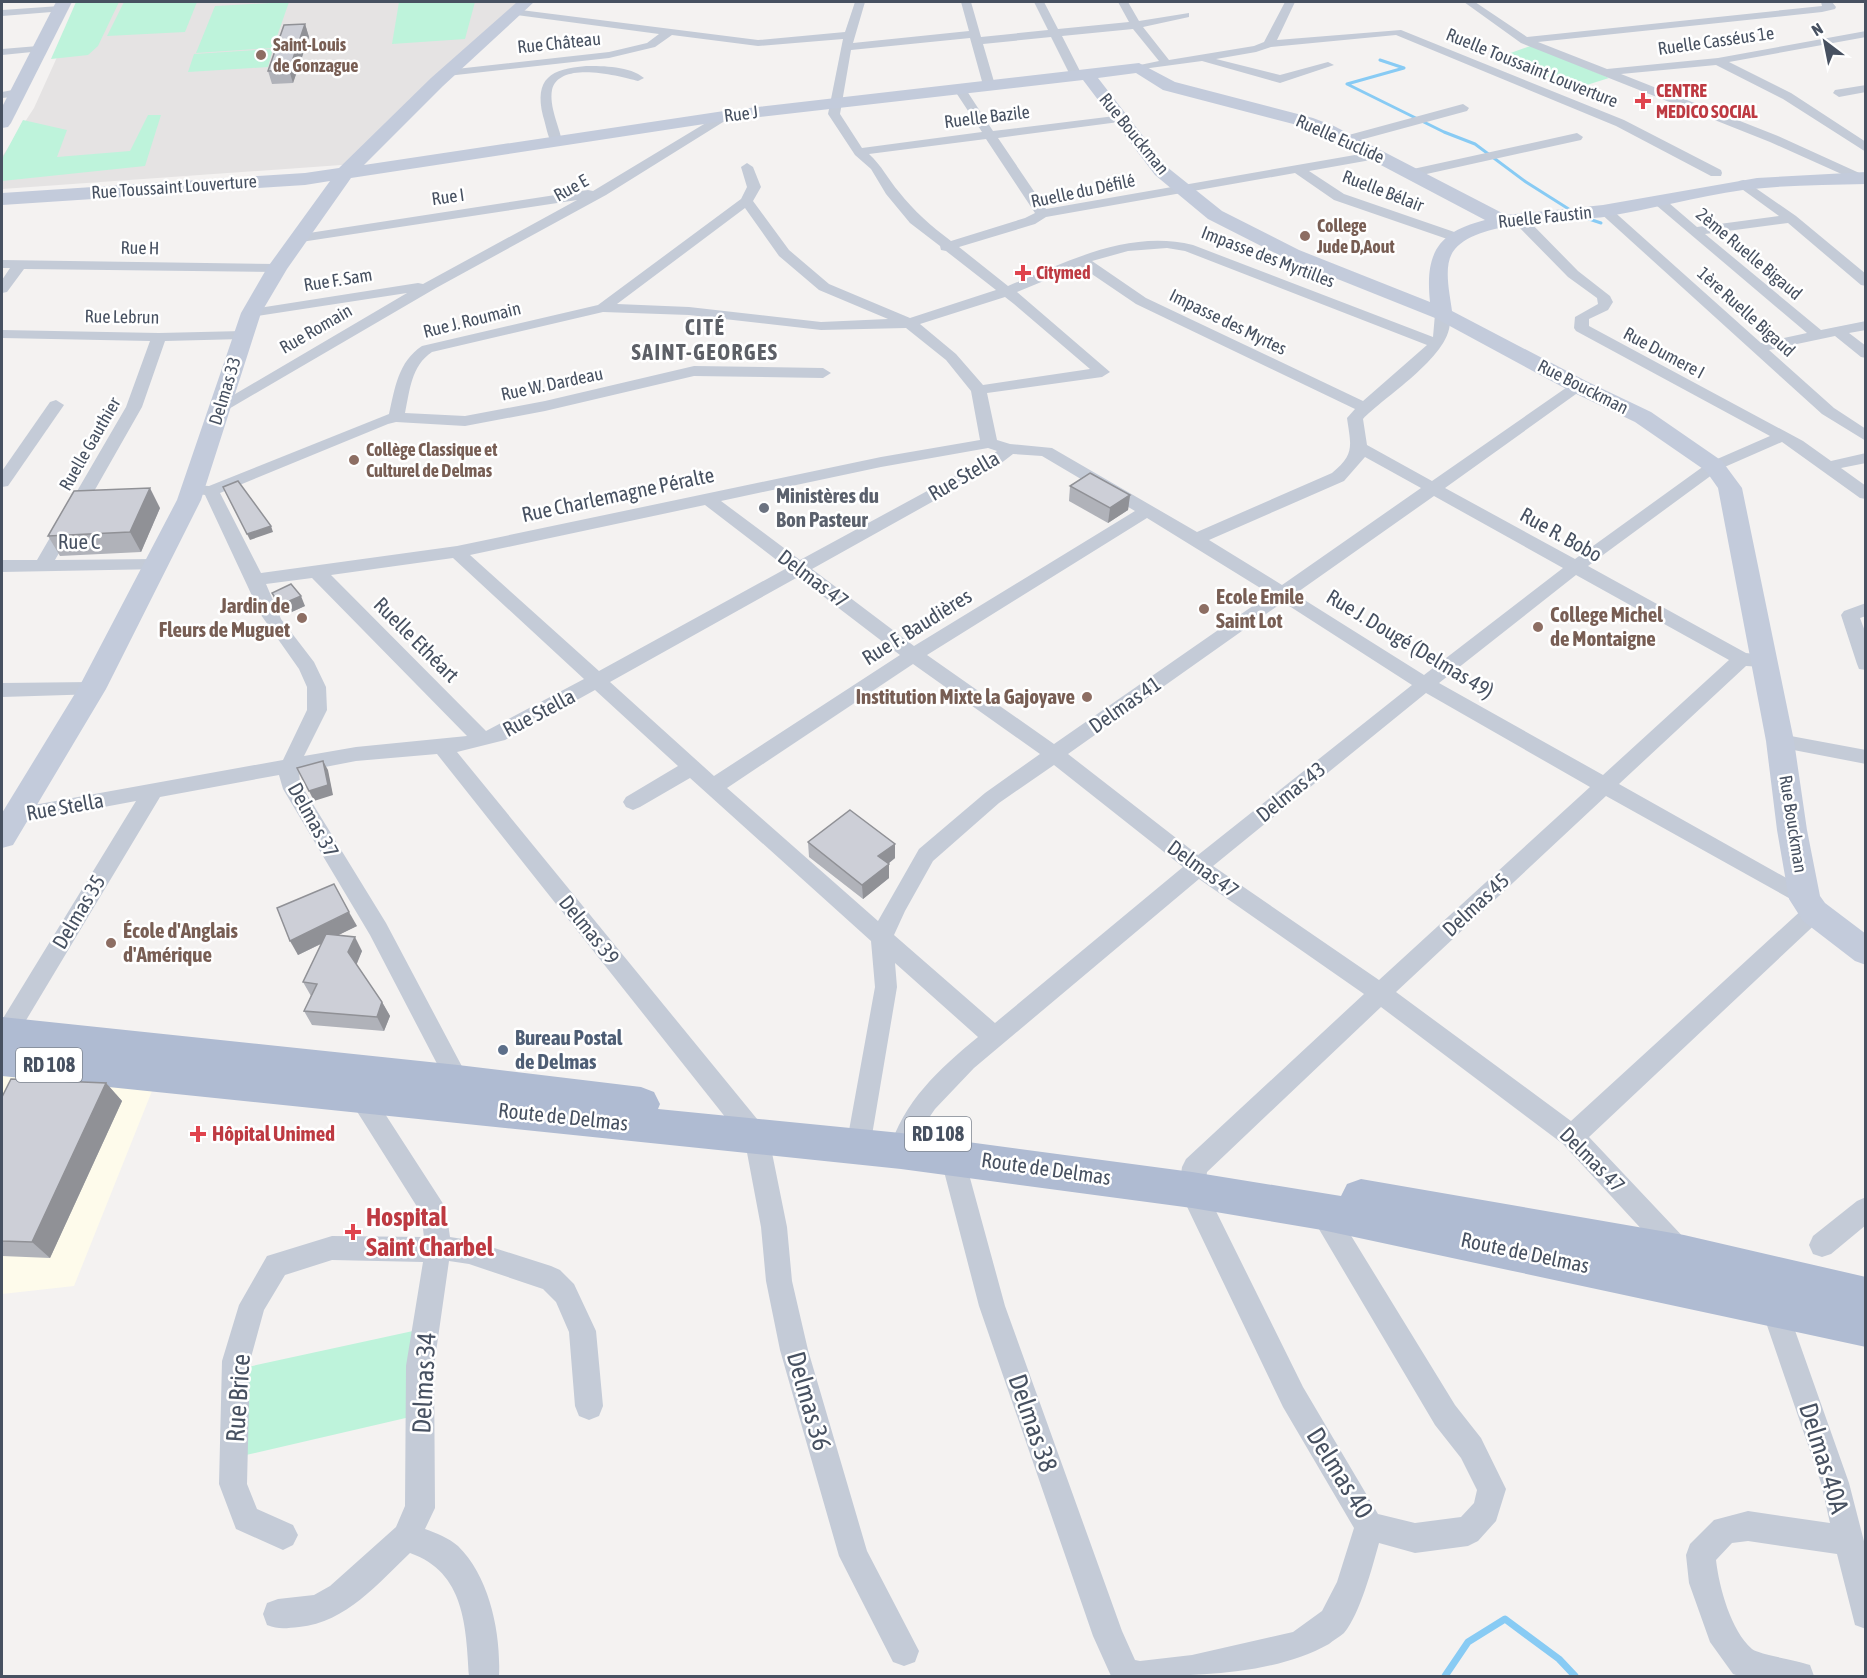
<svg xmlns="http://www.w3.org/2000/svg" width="1867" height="1678" font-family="'Asap Condensed',sans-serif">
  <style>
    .commercial { fill: #fefbeb }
    .education { fill: #e5e3e3 }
    .green { fill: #bef3db }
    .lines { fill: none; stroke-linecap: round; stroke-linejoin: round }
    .stream-far1 { stroke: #88cbf4; stroke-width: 3 }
    .stream { stroke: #88cbf4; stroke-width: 7 }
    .street { fill: #c4cbd7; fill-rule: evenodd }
    .secondary { fill: #c3cbdb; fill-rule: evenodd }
    .primary { fill: #afbbd2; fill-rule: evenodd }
    .wall { fill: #b0b2b9 }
    .shaded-wall { fill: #909196 }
    .building { fill: #cdcfd7; stroke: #909196; stroke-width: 1.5 }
    .education-dot { fill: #8d6e63; stroke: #fff; stroke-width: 2 }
    .health-dot { fill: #e0444e; stroke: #fff; stroke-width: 2 }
    .worship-dot { fill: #6b7280; stroke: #fff; stroke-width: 2 }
    .service-dot { fill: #5c6f8a; stroke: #fff; stroke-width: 2 }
    .labels { text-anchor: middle; stroke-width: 5; stroke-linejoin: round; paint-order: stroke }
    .far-street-label { font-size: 18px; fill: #475161; stroke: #fff }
    .far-education-label { font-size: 18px; font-weight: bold; fill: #785e54; stroke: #fff; text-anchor: start }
    .far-health-label { font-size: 18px; font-weight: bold; fill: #be3a42; stroke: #fff; text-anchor: start }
    .shield { fill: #fff; stroke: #7e8590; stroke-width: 1.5 }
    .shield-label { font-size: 20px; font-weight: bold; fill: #475161 }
    .street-label { font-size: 21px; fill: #475161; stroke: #fff }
    .worship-label { font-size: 21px; font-weight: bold; fill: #5b616d; stroke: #fff; text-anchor: start }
    .education-label { font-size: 21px; font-weight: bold; fill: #785e54; stroke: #fff; text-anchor: start }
    .service-label { font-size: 21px; font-weight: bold; fill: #4e5e75; stroke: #fff; text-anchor: start }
    .health-label { font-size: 21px; font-weight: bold; fill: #be3a42; stroke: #fff; text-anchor: start }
    .far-district-label { font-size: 22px; font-weight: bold; letter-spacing: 1.5px; fill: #5d6067; stroke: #fff }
    .near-health-label { font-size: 26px; font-weight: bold; fill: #be3a42; stroke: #fff; text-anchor: start }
    .near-street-label { font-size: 26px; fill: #475161; stroke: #fff }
  </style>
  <rect width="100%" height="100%" fill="#f4f2f1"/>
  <path class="commercial" d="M2,1072L154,1086L74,1286L2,1294Z"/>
  <path class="education" d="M82,2H518L355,164L2,189V157L34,108Z"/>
  <g class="green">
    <path d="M76,2H119L98,46L88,55L51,59Z"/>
    <path d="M124,2H197L185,32L107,36Z"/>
    <path d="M289,2L273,48L196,53L215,6Z"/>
    <path d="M399,2H475L465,39L392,44Z"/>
    <path d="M1533,45L1609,78L1574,89L1502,56Z"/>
    <path d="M273,49L268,67L188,72L194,54Z"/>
    <path d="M148,115H161L145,166L2,181V159L23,120L67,130L57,157L130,151Z"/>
    <path d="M413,1331L410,1417L246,1455L243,1368Z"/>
  </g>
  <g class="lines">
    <g class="stream-far1">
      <path d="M1380,60L1404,68L1347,84L1444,132L1475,144L1526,182L1575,213"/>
      <path d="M1583,217L1601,223"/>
    </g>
    <path class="stream" d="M1445,1676L1468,1642L1505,1619L1559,1659L1575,1676"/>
    <g class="street">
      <path d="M855,2H865L853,43L969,31L961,2H971L981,37L1048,30L1034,2H1044L1058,29L1129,22L1118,2H1128L1139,21L1189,13V17L1143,27L1169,60L1254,46L1264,42L1285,2H1295L1277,40L1401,30L1624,120L1721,170L1722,173L1721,176H1711L1616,126L1396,35L1271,47L1256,52L1216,59L1280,75L1328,62L1334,65L1280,83L1202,61L1135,70V66L1159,61L1133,29L1062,36L1082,75L1076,78L1070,75L1051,37L983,44L995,85L989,89L983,85L970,38L851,50L840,114L862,148L982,132L953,88L959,84L963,85L993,131L1123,115V121L1119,122L998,138L1046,209L1378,151L1382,152L1384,155L1382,158L1309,171L1344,194L1463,235L1465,238L1463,241H1453L1334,200L1295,173L1046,217L1035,224L959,247L1008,286C1067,262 1128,229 1193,245L1433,337L1435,314L1442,310L1447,311C1466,347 1384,396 1363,419L1367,445L1432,481L1573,383H1583L1586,386L1583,389L1445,488L1575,559L1708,463L1770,436L1576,331L1574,328L1575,317L1598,304L1597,298L1568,277L1515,223L1513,220L1515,217H1525L1578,271L1610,296L1613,302L1608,310L1589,319V326L1803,441L1831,461L1866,453V463L1841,468L1866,486V499L1860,498L1782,442L1720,469L1588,566L1746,653L1771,656L1773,661L1771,666L1764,667L1746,666L1619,784L1813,893L1816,899L1814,903L1822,906L1825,912L1822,918L1589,1137L1688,1242L1692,1251L1688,1260L1679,1263L1670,1260L1563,1144L1381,1007L1207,1172L1205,1189L1303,1387L1378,1514L1415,1523L1461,1517L1474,1503L1477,1490L1461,1458L1435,1425L1313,1219L1309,1211L1313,1203L1322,1199L1331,1203L1455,1405L1481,1438L1506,1489L1496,1521L1478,1541L1468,1546L1415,1553L1379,1543C1372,1568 1360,1614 1344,1633C1340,1637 1333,1640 1329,1644C1268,1678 1182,1676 1111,1676L1093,1636L979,1306L940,1156L943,1148L952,1145L961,1148L964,1156L1005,1306L1122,1631L1135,1660L1140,1661L1192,1655L1293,1632L1322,1611L1337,1582L1354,1528L1283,1407L1179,1190L1182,1167L1186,1159L1364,994L1199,879L974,1068L935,1109L918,1134L910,1159L901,1162L892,1159L889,1151C903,1102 939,1069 978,1037L895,963L897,987L870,1147L867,1155L858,1158L849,1155L846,1147L875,987L871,941L690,778L640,807L633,810L626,807L623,802L626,797L678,766L595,690L505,740L457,752L766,1130L769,1138L787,1227L792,1281L808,1350L867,1551L919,1651L915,1662L904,1666L893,1662L839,1556L780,1350L766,1281L761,1227L745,1142L437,754L356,761L299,772L300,783L386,923L466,1074L470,1081L463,1096L454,1100L445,1096L442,1089L446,1081L370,935L283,789L279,775L160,797L10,1047L2,1050V1020L136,801L13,824L6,822L3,816L6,810L283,760L307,710V687L299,669L261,615L205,495L192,493L190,489L192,485L209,486L389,414C395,388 398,362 422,346L598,305L741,199L747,187L741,167L747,163L753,167L761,187L753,201L789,250L829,284L910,318L996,290L946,251L941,250L940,246L910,223L886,194L871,169L855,155L828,114L843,39L758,46L672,35L655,47L609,58L447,76L441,73L447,70L609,52L647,43L659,34L509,14L508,12L513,9L758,40L845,32ZM986,139L1035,213L1025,218L951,241C931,226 914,211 899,192C888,179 882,166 869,154ZM745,208L779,256L819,290L888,319L821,322L689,307L617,304ZM1167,248L1185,251L1427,345L1363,401L1146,298L1092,261L1128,251ZM1080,266L1136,304L1355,409L1347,418C1351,446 1355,454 1332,473L1197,532L1052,448L1010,444L997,440L987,393L1102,377L1110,372L1017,292ZM1005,297L1014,304L1090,369L983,385L956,354L920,324ZM603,312L689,315L821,330L906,328L946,360L971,391L980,440L881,457L457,546L261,573L220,493L388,424L396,422L465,426L545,411L694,376L823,378L831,373L823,368L694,366L545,401L465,416L405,413C410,390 411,366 432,352ZM988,448L997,451L988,458L800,560L721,501L881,467ZM1013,454L1042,456L1135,511L914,646L812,569L1000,464ZM1365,457L1421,488L1282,585L1209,540L1344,481ZM1434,496L1563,568L1424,675L1295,594ZM705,505L787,568L599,671L470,555ZM1147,518L1270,594L1054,744L927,655ZM453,558L584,679L486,731L331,575ZM1576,575L1729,660L1603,775L1439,683ZM798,577L900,655L714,776L610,682ZM312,578L467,736L356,747L304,756L327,710L326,687L314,662L281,619L266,584ZM1283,602L1412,685L1198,855L1068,754ZM913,664L1040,754L985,793L919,849L878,921L727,788ZM1426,693L1590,787L1379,980L1213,866ZM1054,765L1183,867L995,1023L894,935L905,911L933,861L999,803ZM1606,796L1805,907L1571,1121L1396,992Z"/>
      <path d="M1464,2H1475L1527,37L1822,6L1821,2H1832L1836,7L1835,9L1822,12L1538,42L1607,69L1718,58L1866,31V37L1729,62L1791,93L1866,142V152L1783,99L1716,65L1621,74L1778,136L1866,176V185L1770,142L1521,43Z"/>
      <path d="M60,6L65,9L64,11L2,16V10Z"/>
      <path d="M38,46L44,49L42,51L2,55V49Z"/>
      <path d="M586,66C603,66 630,66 644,78L638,81C619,76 559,60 552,90C549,106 559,126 562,141L556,145L552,144C547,135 546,125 543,116C534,78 551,69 586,66Z"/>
      <path d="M1866,85V92L1839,97L1833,93L1835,90Z"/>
      <path d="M18,89L24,93L22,96L2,98V92Z"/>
      <path d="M1463,104L1469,108L1467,111L1349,143L1343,139L1345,136Z"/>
      <path d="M724,112L730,116L728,119L606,195L436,288L227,410H215L213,407L407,293L251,317L244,313L246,310L418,283L423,284L577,200L301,242L294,238L296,235L588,190L593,191Z"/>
      <path d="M1577,133L1583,137L1581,140L1413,177L1407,173L1413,169Z"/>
      <path d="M1744,180L1796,216L1866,274V286L1861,285L1788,223L1705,234L1821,330L1866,321V330L1849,333L1866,346V358L1861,357L1835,336L1769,350L1834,408L1866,429V441L1822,414L1598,211L1600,208H1610L1761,343L1807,333L1650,200L1652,197H1662L1697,227L1779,216L1739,187L1738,184L1739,181Z"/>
      <path d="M2,260L277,264L284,268L277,272L24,269L7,292L2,293V280L10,268H2Z"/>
      <path d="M2,330L159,333L243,331L250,335L243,339L165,341L142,407L55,560L156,559L162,561L165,565L162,569L2,572V560H37L126,407L150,341L2,338Z"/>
      <path d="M56,400L64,405L8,486L2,487V471L50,402Z"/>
      <path d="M1866,603V616L1860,618L1866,634V670L1859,669L1857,664L1841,615L1844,611Z"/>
      <path d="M92,682L99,684L102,689L99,694L2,697V683Z"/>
      <path d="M1780,734L1866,750V764L1773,746L1770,741L1773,736Z"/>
      <path d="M358,1083L367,1086L442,1202L446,1210L450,1237L469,1240L551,1266L560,1270L574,1284L596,1331L603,1406L599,1416L589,1420L579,1416L575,1406L569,1332L556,1302L543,1289L469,1264L449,1261L434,1366L435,1508L425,1529C436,1533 449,1538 458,1546C490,1577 501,1634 499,1676H469C466,1627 465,1572 410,1553C377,1584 347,1622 299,1627C287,1628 279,1630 267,1625L263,1614L267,1603L278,1599L314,1595L330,1586L396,1527L405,1506L406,1366L423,1262L332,1260L285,1275L264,1310L250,1361L247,1484L257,1509L293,1525L298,1535L293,1545L283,1550L236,1529L219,1484L222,1361L239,1305L267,1256L332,1236L424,1237L421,1213L346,1094L349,1086Z"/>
      <path d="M1866,1197V1225L1831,1254L1822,1257L1813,1254L1809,1245L1813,1236L1857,1201Z"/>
      <path d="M1773,1292L1782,1296L1786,1305L1849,1483L1866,1549V1629L1855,1625L1837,1554L1748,1541L1732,1543L1716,1560C1719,1587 1731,1631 1752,1649C1760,1655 1797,1660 1810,1665L1814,1676H1739L1733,1674L1710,1642L1689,1583L1686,1555L1690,1544L1714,1520L1748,1511L1830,1523L1821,1483L1760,1305L1764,1296Z"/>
    </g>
    <g class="secondary">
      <path d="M56,2H72L11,123L8,127L2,128V107Z"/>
      <path d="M517,2H534L443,86L364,165L724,111L1139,63L1175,82L1313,118L1334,126L1506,215L1603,205L1757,178L1866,172V184C1825,185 1783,185 1743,190C1696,197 1651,209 1604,217C1566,222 1481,219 1455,249C1442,264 1450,293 1452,311L1586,381L1651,412L1722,461L1742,488L1794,741L1807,830L1820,896L1825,903L1866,934V965L1855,961L1803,921L1789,899L1777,830L1766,741L1718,488L1706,471L1635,422L1570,391L1435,318L1285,258L1208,219L1155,175L1083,80L724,121L351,178L287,269L261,313L201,500L106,689L13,845L2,848V813L79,687L177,500L241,313L267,268L330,181L305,185L2,205V193L305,173L339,168L431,78ZM1136,73L1163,90L1301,126L1322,134L1485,220C1437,232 1425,254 1430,302L1299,250L1222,211L1167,167L1098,78Z"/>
    </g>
    <path class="primary" d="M2,1017L458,1065L641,1087L654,1092L660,1104L658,1109L901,1133L1192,1172L1341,1196L1347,1184L1361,1179L1684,1235L1866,1277V1347L1322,1230L1192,1208L901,1169L2,1076Z"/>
  </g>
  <g class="wall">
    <path d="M305,24L309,37L293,83L272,84L268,71Z"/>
    <path d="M1070,486L1130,495L1128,510L1108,523L1069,501Z"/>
    <path d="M160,508L141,552L60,556L48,536Z"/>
    <path d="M272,593L305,606L285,615L276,603Z"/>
    <path d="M808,842L895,844V858L888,864L889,878L863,899L809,857Z"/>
    <path d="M277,908L357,926L338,935L362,951L356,964L382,1002L390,1016L384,1031L312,1025L304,1011L311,996L303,982L321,944L298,955Z"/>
    <path d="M106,1083L122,1101L50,1258L2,1256V1097Z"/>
  </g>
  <g class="shaded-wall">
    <path d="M305,24L309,37L293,83L289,70Z"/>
    <path d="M150,488L160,508L141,552L130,532Z"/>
    <path d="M1130,495L1128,510L1108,523L1110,508Z"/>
    <path d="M271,526L273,532L250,540L247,534Z"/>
    <path d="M301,596L305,606L285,615L280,605Z"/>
    <path d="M323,761L328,770L333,795L314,801L309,791Z"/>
    <path d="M895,844V858L879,871L878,856Z"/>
    <path d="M889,864V878L863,899L862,885Z"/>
    <path d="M349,912L357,926L298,955L290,941Z"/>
    <path d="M355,937L362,951L356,966L348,952Z"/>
    <path d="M382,1002L390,1016L384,1031L377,1017Z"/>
    <path d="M106,1083L122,1101L50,1258L32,1242Z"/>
  </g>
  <g class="building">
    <path d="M305,24L289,70L268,71L284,25Z"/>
    <path d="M1090,473L1130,495L1110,508L1070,486Z"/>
    <path d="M238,481L271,526L247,534L223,487Z"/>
    <path d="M150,488L130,532L48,536L74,491Z"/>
    <path d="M291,584L301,596L280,605L272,593Z"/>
    <path d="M323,761L328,785L309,791L297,768Z"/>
    <path d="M850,810L895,844L878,856L889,864L862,885L808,842Z"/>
    <path d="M334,884L349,912L290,941L277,908Z"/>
    <path d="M326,934L355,937L348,952L382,1002L377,1017L304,1011L317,984L303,982Z"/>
    <path d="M11,1079L106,1083L32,1242L2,1241V1097Z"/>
  </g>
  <g class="education-dot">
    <circle cx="261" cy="55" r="6"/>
    <circle cx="1305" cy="236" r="6"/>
    <circle cx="354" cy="460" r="6"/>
    <circle cx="1204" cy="609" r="6"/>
    <circle cx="302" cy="618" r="6"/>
    <circle cx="1538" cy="627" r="6"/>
    <circle cx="1087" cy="697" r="6"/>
    <circle cx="111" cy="943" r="6"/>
  </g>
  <g class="health-dot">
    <path d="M1640 92h6v6h6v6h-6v6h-6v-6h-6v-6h6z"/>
    <path d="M1020 264h6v6h6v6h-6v6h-6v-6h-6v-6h6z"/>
    <path d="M195 1125h6v6h6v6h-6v6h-6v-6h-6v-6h6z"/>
    <path d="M350 1223h6v6h6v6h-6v6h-6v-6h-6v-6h6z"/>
  </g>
  <circle class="worship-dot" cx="764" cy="508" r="6"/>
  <circle class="service-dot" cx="503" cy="1050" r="6"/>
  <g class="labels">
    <g class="far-street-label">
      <text transform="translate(1716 41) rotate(-8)" y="6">Ruelle Casséus 1e</text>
      <text transform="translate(559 43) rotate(-6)" y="6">Rue Château</text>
      <text transform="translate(1532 68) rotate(22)" y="6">Ruelle Toussaint Louverture</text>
      <text transform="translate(741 114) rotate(-7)" y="6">Rue J</text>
      <text transform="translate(987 117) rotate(-7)" y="6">Ruelle Bazile</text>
      <text transform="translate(1134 134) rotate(51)" y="6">Rue Bouckman</text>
      <text transform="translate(1340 139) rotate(24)" y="6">Ruelle Euclide</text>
      <text transform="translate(174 187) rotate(-4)" y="6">Rue Toussaint Louverture</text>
      <text transform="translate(571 188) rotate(-29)" y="6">Rue E</text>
      <text transform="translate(1083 191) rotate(-12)" y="6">Ruelle du Défilé</text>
      <text transform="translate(1383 191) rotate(21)" y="6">Ruelle Bélair</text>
      <text transform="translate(448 197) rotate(-8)" y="6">Rue I</text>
      <text transform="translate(1545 217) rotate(-6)" y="6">Ruelle Faustin</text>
      <text transform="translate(140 248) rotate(1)" y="6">Rue H</text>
      <text transform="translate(1749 254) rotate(40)" y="6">2ème Ruelle Bigaud</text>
      <text transform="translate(1268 257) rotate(21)" y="6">Impasse des Myrtilles</text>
      <text transform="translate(338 280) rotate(-9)" y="6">Rue F. Sam</text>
      <text transform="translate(1746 312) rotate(42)" y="6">1ère Ruelle Bigaud</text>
      <text transform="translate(122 317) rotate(1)" y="6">Rue Lebrun</text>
      <text transform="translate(472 320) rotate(-14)" y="6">Rue J. Roumain</text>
      <text transform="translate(1228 322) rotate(26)" y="6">Impasse des Myrtes</text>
      <text transform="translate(316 329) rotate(-30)" y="6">Rue Romain</text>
      <text transform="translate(1664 353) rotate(28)" y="6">Rue Dumere I</text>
      <text transform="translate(552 384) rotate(-12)" y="6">Rue W. Dardeau</text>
      <text transform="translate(1583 387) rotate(27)" y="6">Rue Bouckman</text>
      <text transform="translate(225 391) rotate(-73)" y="6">Delmas 33</text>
      <text transform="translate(90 444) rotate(-60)" y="6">Ruelle Gauthier</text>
      <text transform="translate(1793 824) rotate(81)" y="6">Rue Bouckman</text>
    </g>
    <g class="far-education-label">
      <text x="273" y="51">Saint-Louis<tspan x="273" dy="21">de Gonzague</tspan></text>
      <text x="1317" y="232">College<tspan x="1317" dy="21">Jude D,Aout</tspan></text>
      <text x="366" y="456">Collège Classique et<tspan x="366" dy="21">Culturel de Delmas</tspan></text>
    </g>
    <g class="far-health-label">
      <text x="1656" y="97">CENTRE<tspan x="1656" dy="21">MEDICO SOCIAL</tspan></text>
      <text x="1036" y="279">Citymed</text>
    </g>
    <g class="shield">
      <rect x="16" y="1048" width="66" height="34" rx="4.5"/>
      <rect x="905" y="1117" width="66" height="34" rx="4.5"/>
    </g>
    <g class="shield-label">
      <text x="49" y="1072">RD 108</text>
      <text x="938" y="1141">RD 108</text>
    </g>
    <g class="street-label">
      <text transform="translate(964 476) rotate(-30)" y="7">Rue Stella</text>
      <text transform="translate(618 495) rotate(-12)" y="7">Rue Charlemagne Péralte</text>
      <text transform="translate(1561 535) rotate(29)" y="7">Rue R. Bobo</text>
      <text x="79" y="549">Rue C</text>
      <text transform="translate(813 579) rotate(37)" y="7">Delmas 47</text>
      <text transform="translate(917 627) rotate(-32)" y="7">Rue F. Baudières</text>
      <text transform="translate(416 640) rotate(45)" y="7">Ruelle Ethéart</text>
      <text transform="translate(1410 644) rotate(31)" y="7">Rue J. Dougé (Delmas 49)</text>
      <text transform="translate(1125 705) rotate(-35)" y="7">Delmas 41</text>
      <text transform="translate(539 713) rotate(-28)" y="7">Rue Stella</text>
      <text transform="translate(1291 792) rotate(-39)" y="7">Delmas 43</text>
      <text transform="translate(65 807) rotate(-10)" y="7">Rue Stella</text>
      <text transform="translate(313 820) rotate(61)" y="7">Delmas 37</text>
      <text transform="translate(1203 869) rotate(36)" y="7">Delmas 47</text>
      <text transform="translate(1476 905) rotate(-43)" y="7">Delmas 45</text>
      <text transform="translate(79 912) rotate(-59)" y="7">Delmas 35</text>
      <text transform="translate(589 930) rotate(51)" y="7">Delmas 39</text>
      <text transform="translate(563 1117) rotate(6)" y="7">Route de Delmas</text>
      <text transform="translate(1592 1160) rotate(45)" y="7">Delmas 47</text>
      <text transform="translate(1046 1169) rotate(8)" y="7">Route de Delmas</text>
      <text transform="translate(1525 1253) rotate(12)" y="7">Route de Delmas</text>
    </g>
    <g class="worship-label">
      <text x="776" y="503">Ministères du<tspan x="776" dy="24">Bon Pasteur</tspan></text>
    </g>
    <g class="education-label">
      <text x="1216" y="604">Ecole Emile<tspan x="1216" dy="24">Saint Lot</tspan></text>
      <text x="290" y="613" text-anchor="end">Jardin de<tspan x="290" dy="24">Fleurs de Muguet</tspan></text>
      <text x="1550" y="622">College Michel<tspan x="1550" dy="24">de Montaigne</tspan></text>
      <text x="1075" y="704" text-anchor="end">Institution Mixte la Gajoyave</text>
      <text x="123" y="938">École d'Anglais<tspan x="123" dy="24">d'Amérique</tspan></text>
    </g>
    <g class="service-label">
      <text x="515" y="1045">Bureau Postal<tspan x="515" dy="24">de Delmas</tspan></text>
    </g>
    <g class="health-label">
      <text x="212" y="1141">Hôpital Unimed</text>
    </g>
    <g class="far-district-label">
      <text x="705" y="335">CITÉ<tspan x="705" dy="25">SAINT-GEORGES</tspan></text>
    </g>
    <g class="near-health-label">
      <text x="366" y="1226">Hospital<tspan x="366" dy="30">Saint Charbel</tspan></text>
    </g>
    <g class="near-street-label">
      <text transform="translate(424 1383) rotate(-87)" y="9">Delmas 34</text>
      <text transform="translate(238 1398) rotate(-86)" y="9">Rue Brice</text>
      <text transform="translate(809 1401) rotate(74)" y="9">Delmas 36</text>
      <text transform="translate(1033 1423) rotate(71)" y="9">Delmas 38</text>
      <text transform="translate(1824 1458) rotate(73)" y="9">Delmas 40A</text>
      <text transform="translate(1340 1473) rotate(58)" y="9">Delmas 40</text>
    </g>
  </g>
  <rect width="1867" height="1678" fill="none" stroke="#475161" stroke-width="6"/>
  <g transform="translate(1825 42) rotate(328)" stroke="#ffffff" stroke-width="4.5" paint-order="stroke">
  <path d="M0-4.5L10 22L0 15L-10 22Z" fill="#475161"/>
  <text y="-9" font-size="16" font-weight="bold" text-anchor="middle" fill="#475161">N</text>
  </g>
</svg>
